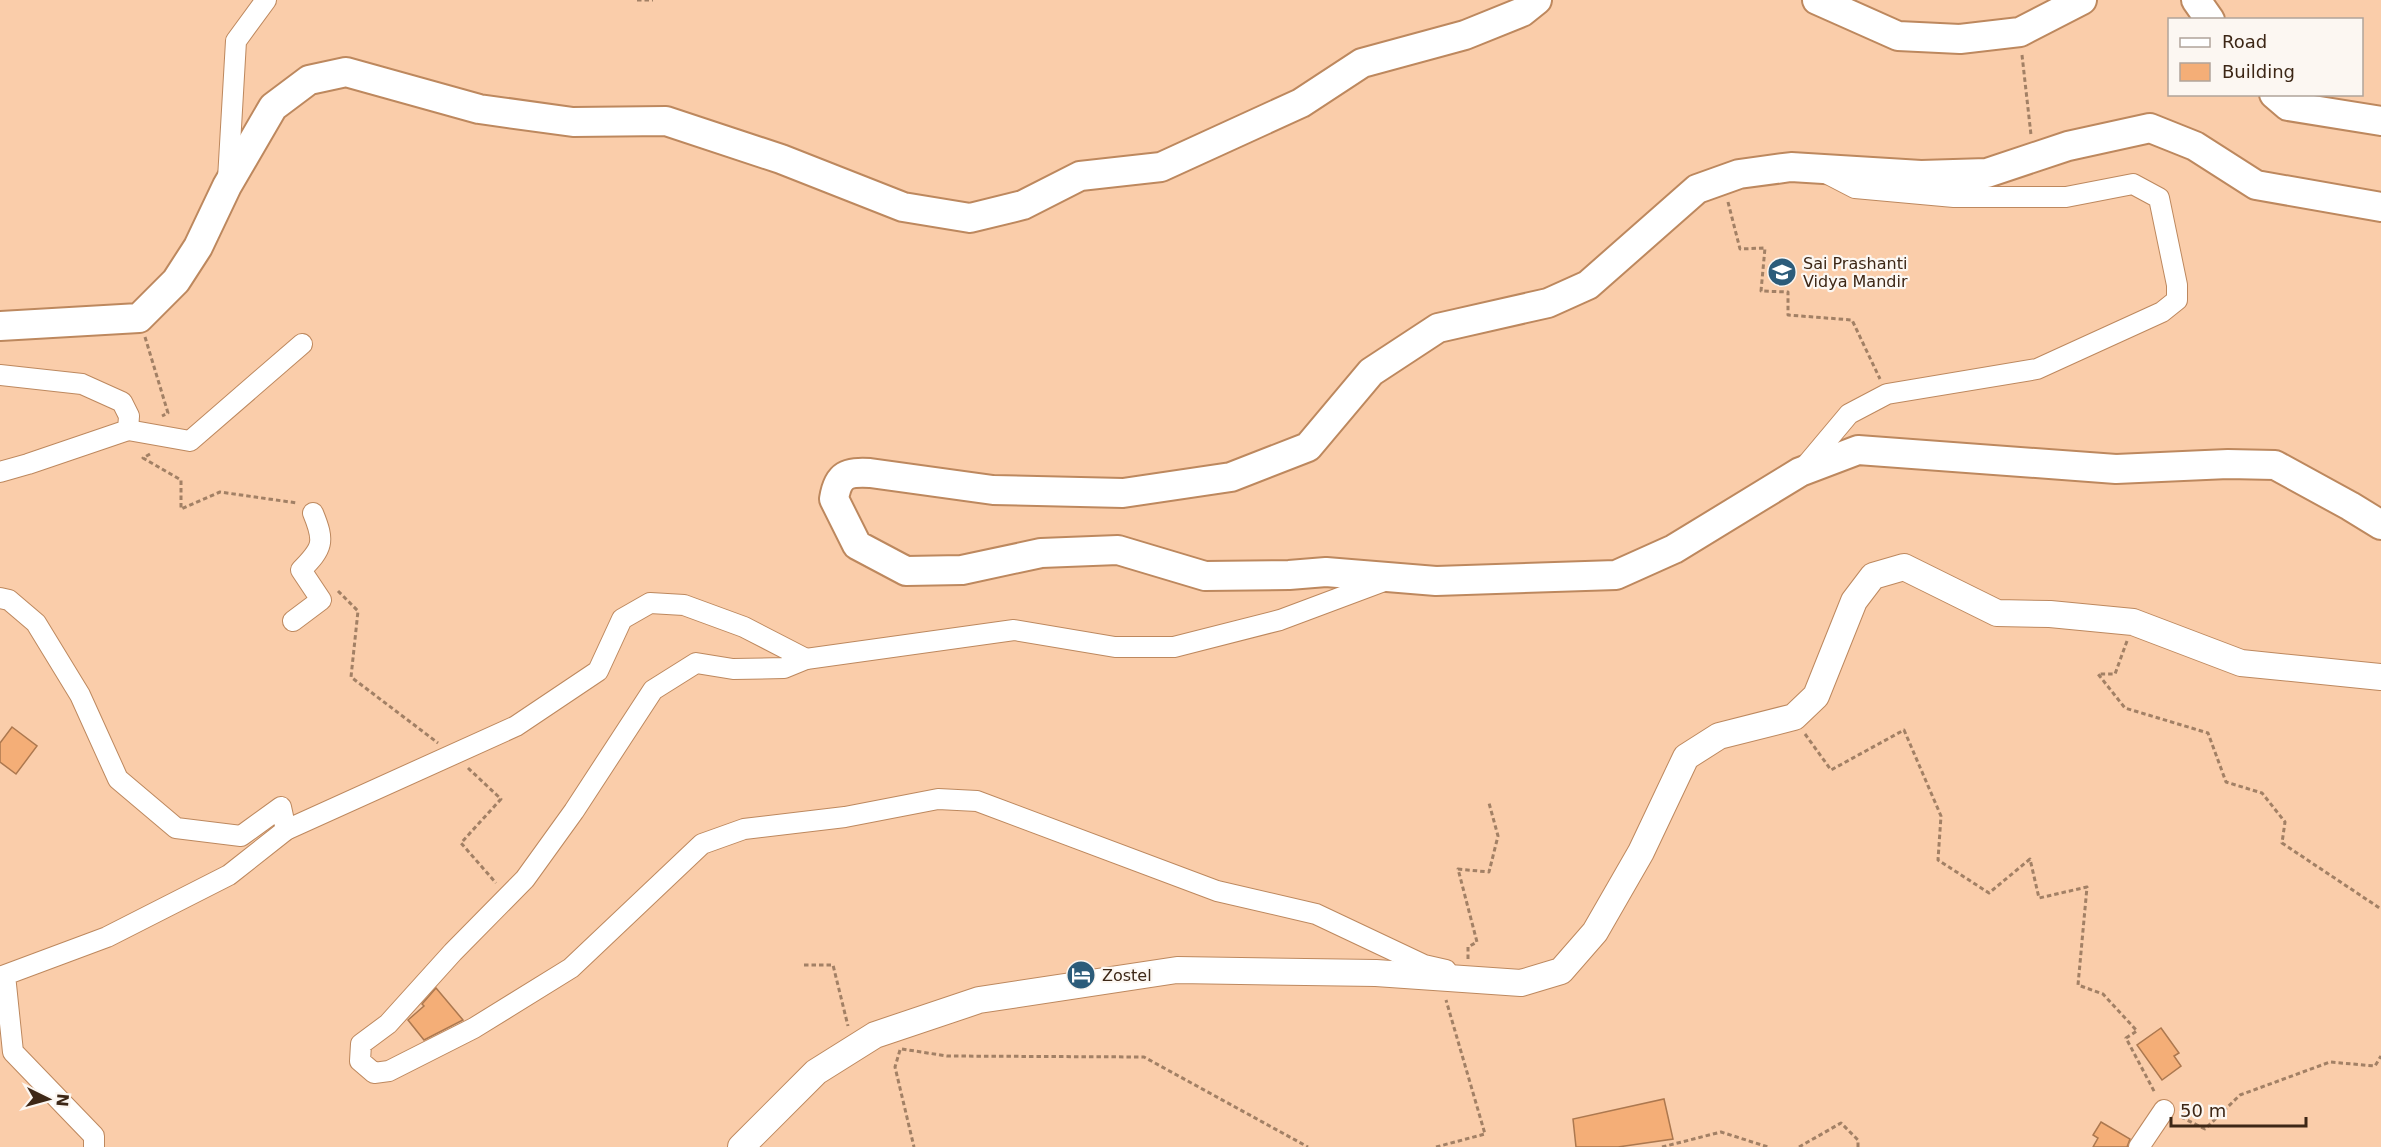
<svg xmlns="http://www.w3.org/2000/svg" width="2381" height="1147" font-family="'DejaVu Sans',sans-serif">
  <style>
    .building { fill: #f4ae77; stroke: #ac784f; stroke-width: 1.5 }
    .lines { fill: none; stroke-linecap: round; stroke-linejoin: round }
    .minor-casing { stroke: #bd885e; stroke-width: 22 }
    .major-casing { stroke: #bd885e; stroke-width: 28 }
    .highway-casing { stroke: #bd885e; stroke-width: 32 }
    .path { stroke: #a28065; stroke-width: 3; stroke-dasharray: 4.5 3; stroke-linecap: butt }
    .minor { stroke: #fff; stroke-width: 20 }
    .major { stroke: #fff; stroke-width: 26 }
    .highway { stroke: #fff; stroke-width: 28 }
    .labels { text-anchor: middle; stroke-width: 4.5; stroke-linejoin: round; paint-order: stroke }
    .poi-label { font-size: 16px; fill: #3d2716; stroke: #fcf7f2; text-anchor: start }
  </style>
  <rect width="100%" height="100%" fill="#facdaa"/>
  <g class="building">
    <path d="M12,727L37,746L16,774L0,762V743Z"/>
    <path d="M436,988L463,1020L424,1040L408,1020L424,1006L422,1004Z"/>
    <path d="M2161,1028L2179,1053L2174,1056L2181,1066L2162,1080L2137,1045Z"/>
    <path d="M1664,1099L1673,1139L1618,1147H1576L1573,1119Z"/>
    <path d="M2101,1122L2130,1139L2127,1147H2093L2098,1138L2093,1135Z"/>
  </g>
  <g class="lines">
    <g class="minor-casing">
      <g id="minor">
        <path d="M228,179L236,41L266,0"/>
        <path d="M0,375L82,384L122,402L129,416L128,430L28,464L0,472"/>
        <path d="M128,430L190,441L302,344"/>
        <path d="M1802,470L1849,414L1887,394L2037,369L2162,312L2177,300V285L2159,198L2133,184L2066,197H1954L1855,188L1826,173"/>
        <path d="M1387,580L1280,620L1174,647H1115L1014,630L806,659L784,668L733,669L696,663L653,690L574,811L525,879L453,952L388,1024L361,1044L360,1061L374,1073L389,1071L474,1028L571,968L702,844L744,829L845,817L938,799L977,801L1217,891L1316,914L1424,965L1446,970"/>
        <path d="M0,598L9,600L36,623L80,695L118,779L176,828L241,836L281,807L286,830"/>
        <path d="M293,621L321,600L301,570C323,548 325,542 313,513"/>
        <path d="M94,1147V1136L13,1052L5,975L107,937L229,875L286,830L516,726L598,671L622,619L650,603L684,605L744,627L806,659"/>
        <path d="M2139,1147L2164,1110"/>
      </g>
    </g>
    <g class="major-casing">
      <path id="major" d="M741,1147L816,1072L875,1035L979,1000L1177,970L1376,973L1521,983L1561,971L1595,932L1641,852L1686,757L1719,736L1794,717L1816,696L1854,601L1873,576L1904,567L1997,613L2050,614L2133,622L2241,663L2381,677"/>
    </g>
    <g class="highway-casing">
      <g id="highway">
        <path d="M1817,0L1898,36L1960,39L2020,32L2082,0"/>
        <path d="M2196,0L2210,20"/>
        <path d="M2274,94L2288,106L2381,121"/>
        <path d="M2381,207L2256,185L2195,146L2150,128L2068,146L1987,173L1921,175L1791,167L1739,174L1697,189L1588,285L1548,303L1438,328L1371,372L1308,447L1231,477L1123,493L993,490L870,473C847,472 838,474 834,499L857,545L906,571L962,570L1041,553L1118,550L1205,576L1289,575L1326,572L1436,581L1616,575L1674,549L1800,472L1858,450L2116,469L2228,464L2275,465L2350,506L2381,525"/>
        <path d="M0,326L139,318L176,281L198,247L227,186L273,107L309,80L346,72L479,109L573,122L666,121L781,159L903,207L970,218L1023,205L1080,176L1161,167L1301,103L1362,63L1465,35L1522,12L1537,0"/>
      </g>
    </g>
    <g class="path">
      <path d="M637,0H653"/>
      <path d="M2022,55L2031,135"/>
      <path d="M1728,202L1740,249L1765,248L1761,291L1788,292V315L1852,320L1880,379"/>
      <path d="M145,337L168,413L162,416"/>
      <path d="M150,454L143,458L181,480V509L220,492L297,503"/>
      <path d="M338,591L358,611L351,677L438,743"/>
      <path d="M2127,641L2115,674H2098L2125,708L2208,733L2226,782L2262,793L2285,822L2282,843L2381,909"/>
      <path d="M1805,734L1831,770L1904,730L1941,816L1938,860L1989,893L2030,859L2039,898L2087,887L2078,985L2103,994L2137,1031L2126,1038L2155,1093"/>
      <path d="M468,768L501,799L461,843L496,883"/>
      <path d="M1468,959V947L1477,942L1458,869L1489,872L1498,836L1489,803"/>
      <path d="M804,965H833L848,1026"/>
      <path d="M902,1049L947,1056L1144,1057L1308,1147"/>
      <path d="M900,1050L895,1067L914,1147"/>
      <path d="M2181,1117L2205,1129L2240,1095L2330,1062L2375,1066L2381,1056"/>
      <path d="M1436,1147L1485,1134L1446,1000"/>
      <path d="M1662,1147L1721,1132L1768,1147"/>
      <path d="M1799,1147L1841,1123L1858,1140V1147"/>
    </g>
    <use href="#minor" class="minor"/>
    <use href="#major" class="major"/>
    <use href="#highway" class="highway"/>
  </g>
  <defs>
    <g id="school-disc" transform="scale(1.5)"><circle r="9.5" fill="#2c5c7a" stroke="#fcf7f2"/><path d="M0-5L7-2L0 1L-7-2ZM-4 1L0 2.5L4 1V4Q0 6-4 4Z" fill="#fff"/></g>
    <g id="hotel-disc" transform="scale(1.5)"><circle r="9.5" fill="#2c5c7a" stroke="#fcf7f2"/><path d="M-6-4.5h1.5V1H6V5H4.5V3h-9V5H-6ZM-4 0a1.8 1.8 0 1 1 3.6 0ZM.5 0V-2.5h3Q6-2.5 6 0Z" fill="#fff"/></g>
  </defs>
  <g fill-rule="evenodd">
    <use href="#school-disc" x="1782" y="272"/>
    <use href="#hotel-disc" x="1081" y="975"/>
  </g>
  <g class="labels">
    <g class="poi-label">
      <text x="1803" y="269">Sai Prashanti<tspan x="1803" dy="18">Vidya Mandir</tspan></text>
      <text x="1102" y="981">Zostel</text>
    </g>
  </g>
  <rect x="2168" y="18" width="195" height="78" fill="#fcf7f2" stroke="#b0a49a" stroke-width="1.5"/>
  <rect x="2180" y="38" width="30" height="9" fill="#ffffff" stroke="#b0a49a" stroke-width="1.5"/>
  <text x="2222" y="48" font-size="18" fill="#3d2716">Road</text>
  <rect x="2180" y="63" width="30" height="18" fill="#f4ae77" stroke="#b0a49a" stroke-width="1.5"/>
  <text x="2222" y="78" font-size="18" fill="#3d2716">Building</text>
  <g transform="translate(48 1099) rotate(95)" stroke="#fcf7f2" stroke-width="4.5" paint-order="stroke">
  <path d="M0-4.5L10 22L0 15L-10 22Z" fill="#3d2716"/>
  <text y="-9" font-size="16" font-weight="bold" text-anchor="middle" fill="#3d2716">N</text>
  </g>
  <path d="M2171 1117v9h135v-9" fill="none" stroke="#3d2716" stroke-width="3"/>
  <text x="2180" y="1117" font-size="18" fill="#3d2716" stroke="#fcf7f2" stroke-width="4.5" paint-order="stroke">50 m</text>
</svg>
